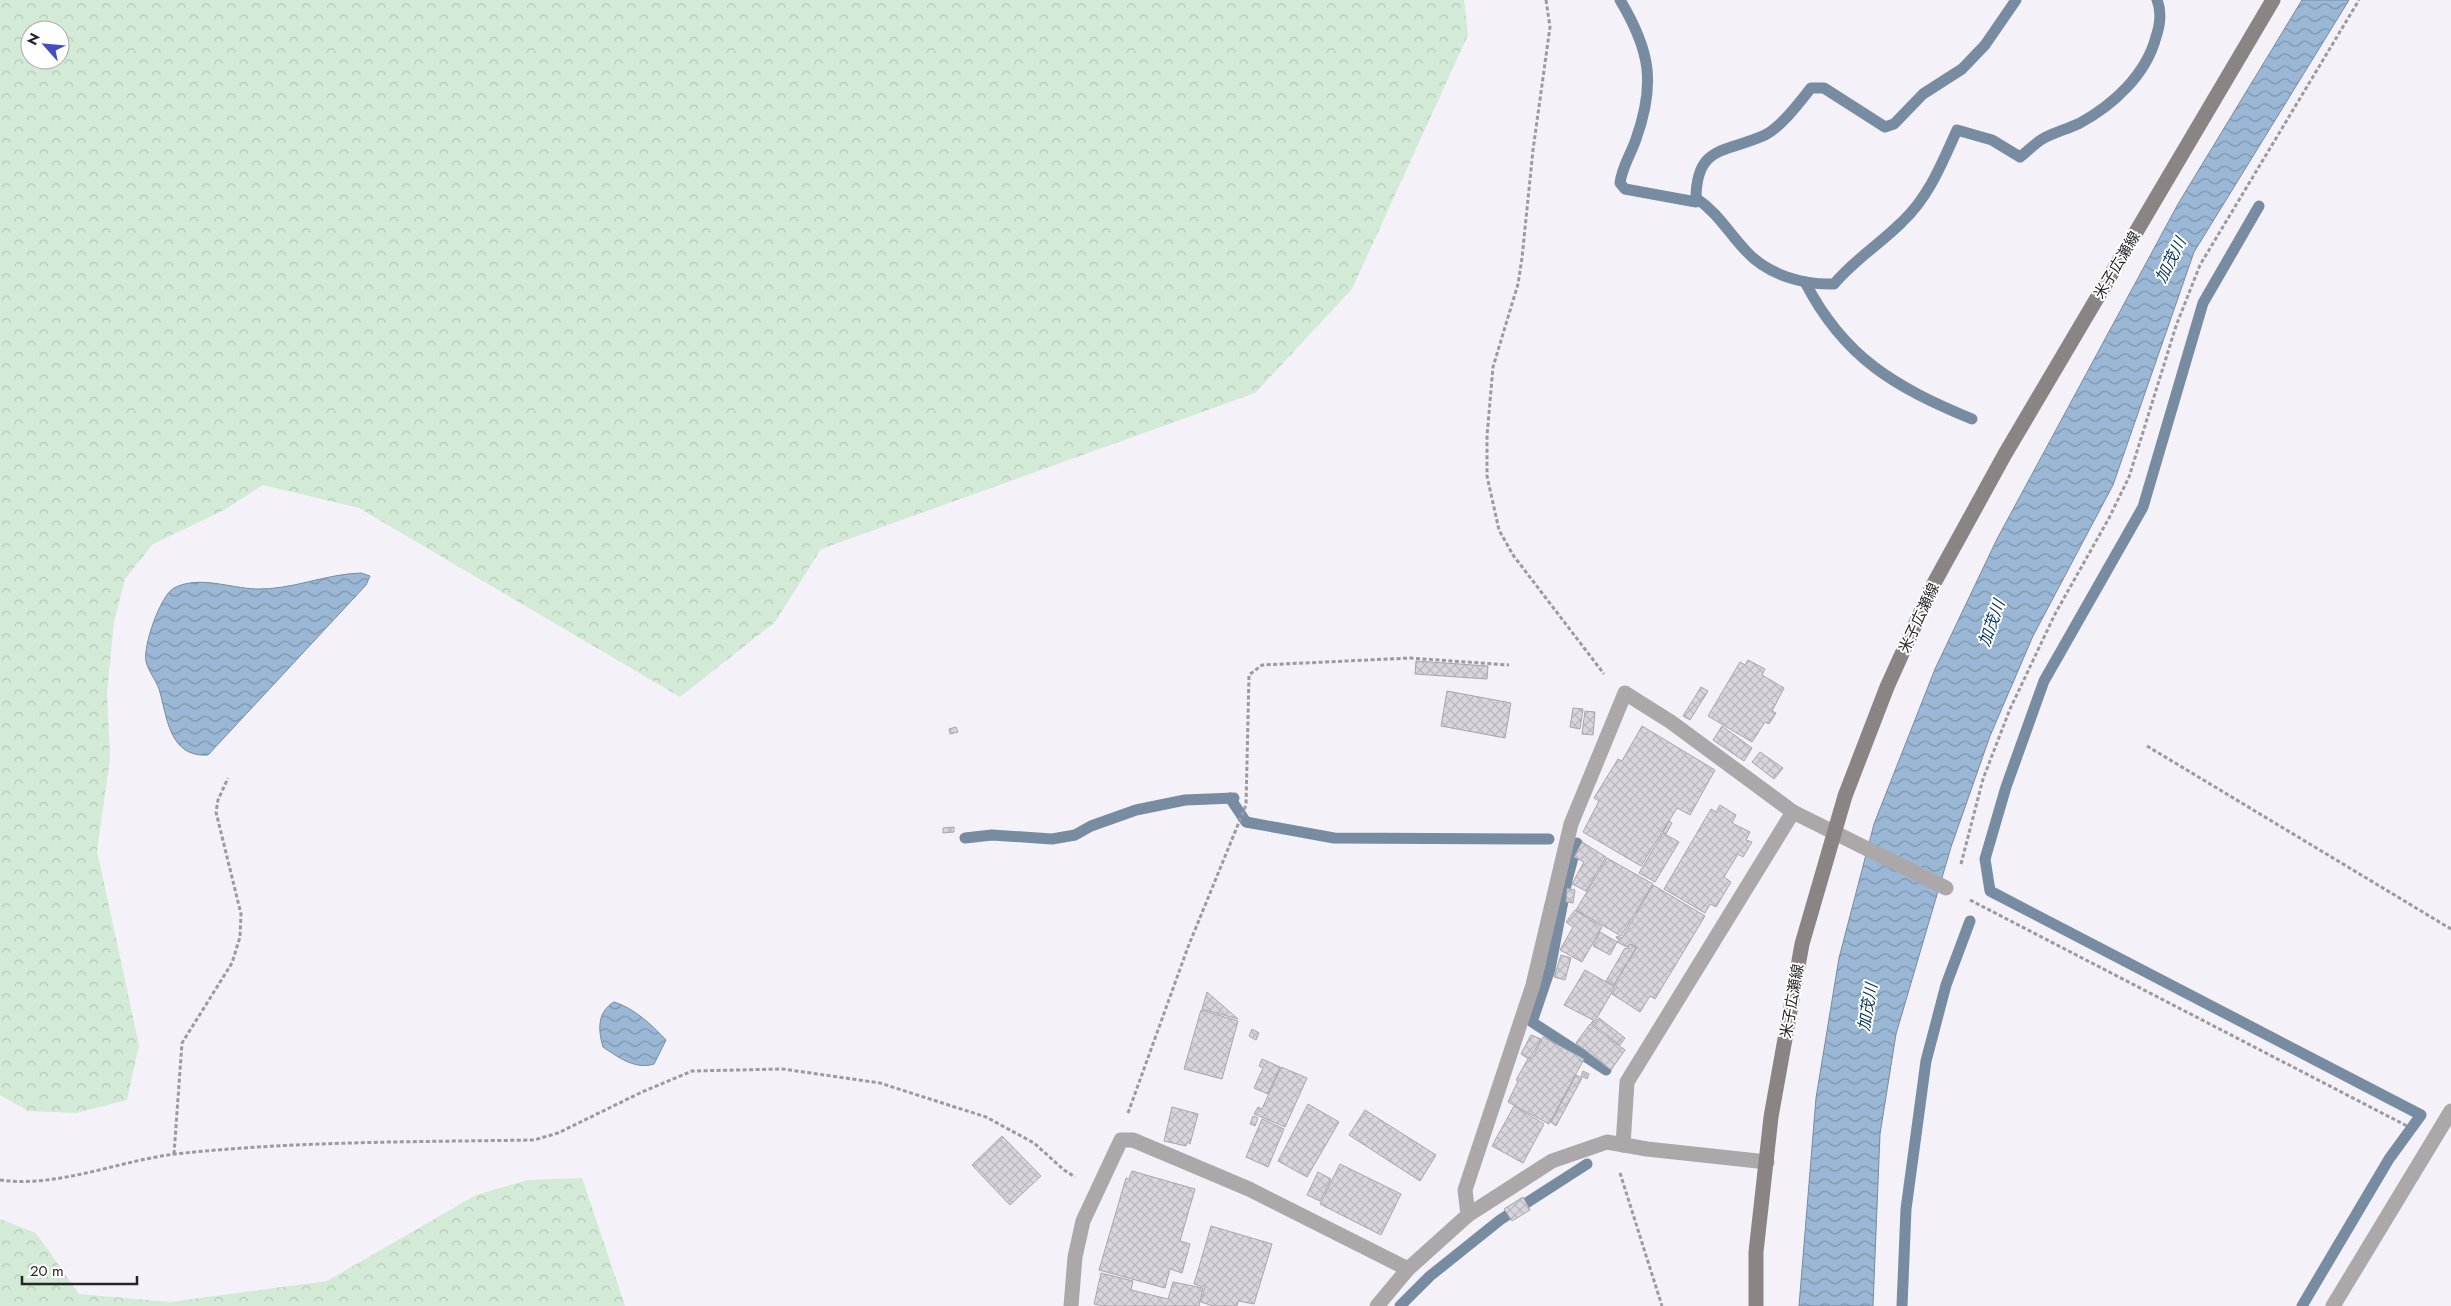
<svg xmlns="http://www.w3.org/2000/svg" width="2451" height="1306" font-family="Jost,'Noto Sans JP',sans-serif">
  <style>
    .forest { fill: url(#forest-crowns); fill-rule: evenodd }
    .water { fill: url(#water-waves); stroke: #778ba1 }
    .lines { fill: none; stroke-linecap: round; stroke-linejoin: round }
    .stream { stroke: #778ba1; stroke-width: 11 }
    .building { fill: url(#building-cross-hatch); stroke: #a8a5ad }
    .path { stroke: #9c999f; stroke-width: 3; stroke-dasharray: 4 2.5; stroke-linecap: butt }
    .minor { stroke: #aca8a9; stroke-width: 15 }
    .secondary { stroke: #8a8485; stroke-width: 15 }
    .labels { text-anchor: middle; stroke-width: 4; stroke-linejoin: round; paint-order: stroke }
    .street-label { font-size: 15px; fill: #262427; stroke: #fff }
    .water-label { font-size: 16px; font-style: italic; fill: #103c63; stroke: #fff }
  </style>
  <defs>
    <pattern id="forest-crowns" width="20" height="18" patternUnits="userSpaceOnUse" patternTransform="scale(1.25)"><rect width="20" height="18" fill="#d3ead6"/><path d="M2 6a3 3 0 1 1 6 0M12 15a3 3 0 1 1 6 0" fill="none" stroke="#b5c9b8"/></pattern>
    <pattern id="water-waves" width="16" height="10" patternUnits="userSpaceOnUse" patternTransform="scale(1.25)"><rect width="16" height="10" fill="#9ab7d5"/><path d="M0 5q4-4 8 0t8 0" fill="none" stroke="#7d95ad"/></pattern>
    <pattern id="building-cross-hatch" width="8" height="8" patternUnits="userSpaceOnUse" patternTransform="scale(1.25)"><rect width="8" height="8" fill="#d8d5dd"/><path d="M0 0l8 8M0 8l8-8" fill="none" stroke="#b9b7be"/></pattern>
  </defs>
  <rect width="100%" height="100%" fill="#f4f1f9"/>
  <g class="forest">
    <path d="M0,0H1464L1468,35L1352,289L1255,393L821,549L775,622L680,697L359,508L263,485L224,510L153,544L125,579L114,622L107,692L110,759L97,851L139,1045L127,1100L76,1113L28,1111L0,1095ZM30,30H60V60H30Z"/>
    <path d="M582,1178L625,1306H0V1219L36,1233L79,1294L170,1302L327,1281L476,1195L528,1180Z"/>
  </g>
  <g class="water">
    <path d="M2302,0H2349L2194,252L2113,485L2033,636L1990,736L1951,847L1896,1034L1880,1134L1873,1306H1799L1816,1098L1839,958L1874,824L1935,669L1997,539L2178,204Z"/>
    <path d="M361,573L370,576L366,585L208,755C168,758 167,714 159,689C156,680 148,671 146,661C143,646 160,596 174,588C199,575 229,588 256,589C292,590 325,574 361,573Z"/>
    <path d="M614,1002C634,1008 652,1025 666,1040L654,1064C635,1070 618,1057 603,1047C598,1030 597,1012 614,1002Z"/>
  </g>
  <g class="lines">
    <g class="stream">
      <path d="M1620,0C1650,50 1656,83 1636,139C1631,154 1622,167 1620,183L1625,189L1696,202C1695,144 1726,153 1765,135C1781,127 1800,102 1811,88H1824L1885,127L1894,124L1923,94L1962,69L1985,45L2016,0"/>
      <path d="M1696,198C1718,213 1728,232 1746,251C1768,275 1803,285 1834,284C1854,260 1880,244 1902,222C1929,197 1942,163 1957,130L1992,140L2020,157C2028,151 2035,143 2044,138C2055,132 2068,129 2080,123C2113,105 2146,75 2156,37C2160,25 2162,12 2157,0"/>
      <path d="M2259,206L2203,303L2143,507L2044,681L2006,787L1985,859L1990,891L2421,1115L2389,1159L2302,1306"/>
      <path d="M1805,282C1844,358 1895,387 1972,419"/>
      <path d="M1230,798L1246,822L1334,838L1549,839"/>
      <path d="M965,838L992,835L1052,839L1075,835L1091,826L1136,810L1185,800L1234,798"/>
      <path d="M1577,843L1567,880L1550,969L1532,1022L1606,1070"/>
      <path d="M1400,1306L1430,1276L1500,1220L1587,1164"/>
      <path d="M1902,1306L1906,1209L1926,1061L1946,985L1970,921"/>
    </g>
  </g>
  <g class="building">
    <path d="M1748,660L1765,669L1762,675L1784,688L1772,711L1776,713L1769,724L1765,722L1752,742L1708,716L1740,662L1745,665Z"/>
    <path d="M1416,661L1488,666L1487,679L1415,674Z"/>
    <path d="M1701,687L1708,691L1690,720L1683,716Z"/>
    <path d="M1447,691L1511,703L1505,738L1441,726Z"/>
    <path d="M1573,708L1583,709L1580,729L1570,727Z"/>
    <path d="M1585,711L1595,712L1593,735L1582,734Z"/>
    <path d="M1642,726L1715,770L1690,815L1677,808L1641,866L1583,832L1599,801L1594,798L1618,759L1622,761Z"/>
    <path d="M1722,726L1752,748L1744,761L1713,740Z"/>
    <path d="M956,727L958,732L950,734L949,729Z"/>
    <path d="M1760,752L1783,768L1774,779L1752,762Z"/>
    <path d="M1720,805L1736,815L1732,823L1750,832L1746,840L1752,842L1743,857L1738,854L1724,877L1731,882L1716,907L1710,904L1705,913L1664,889L1711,809L1716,812Z"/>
    <path d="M1669,821L1672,823L1666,834L1663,832Z"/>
    <path d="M954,827V832L943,833V828Z"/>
    <path d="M1663,833L1679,842L1655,882L1639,873Z"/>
    <path d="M1582,842L1606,857L1586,891L1572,884L1584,862L1574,857Z"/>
    <path d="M1607,858L1653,884L1621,936L1576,910Z"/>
    <path d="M1653,885L1705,916L1655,999L1650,996L1640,1012L1612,994L1617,987L1614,985L1637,947L1630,944L1627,947L1617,942L1619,939L1616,938L1617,936L1622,938Z"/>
    <path d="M1567,888L1575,890L1573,903L1566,902Z"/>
    <path d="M1575,910L1602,927L1582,962L1560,950L1573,927L1566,922Z"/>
    <path d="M1600,932L1617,942L1610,955L1593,946Z"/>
    <path d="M1630,944L1636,948L1614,985L1606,981L1625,948L1627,949Z"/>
    <path d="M1561,955L1571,958L1565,980L1554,977Z"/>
    <path d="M1585,970L1615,987L1595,1021L1564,1005Z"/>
    <path d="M1207,992L1238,1019L1202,1009Z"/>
    <path d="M1201,1010L1238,1021L1222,1079L1184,1069Z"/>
    <path d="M1599,1018L1625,1038L1620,1045L1591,1023L1593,1021L1595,1023Z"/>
    <path d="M1590,1024L1625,1050L1611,1070L1576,1043Z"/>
    <path d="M1252,1029L1259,1033L1256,1040L1249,1036Z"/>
    <path d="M1531,1035L1541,1039L1531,1057L1527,1058L1521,1054Z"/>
    <path d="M1543,1037L1584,1059L1549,1124L1508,1102L1518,1081L1516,1080L1529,1057L1532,1059Z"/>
    <path d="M1262,1059L1280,1067L1268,1094L1254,1088L1263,1068L1259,1066Z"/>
    <path d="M1281,1067L1307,1078L1285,1127L1254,1114L1258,1107L1262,1109Z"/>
    <path d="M1583,1071L1589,1074L1587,1079L1581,1076Z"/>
    <path d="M1576,1075L1582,1078L1556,1126L1551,1122Z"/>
    <path d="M1308,1104L1339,1122L1307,1177L1278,1161Z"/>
    <path d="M1514,1106L1544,1124L1523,1163L1492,1146Z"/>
    <path d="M1172,1107L1198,1114L1190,1144L1187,1142L1186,1146L1164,1141Z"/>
    <path d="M1365,1110L1436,1155L1420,1181L1349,1135Z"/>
    <path d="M1253,1116L1258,1118L1255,1126L1250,1124Z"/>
    <path d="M1262,1119L1284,1129L1268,1167L1246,1157Z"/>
    <path d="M1002,1136L1041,1176L1010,1205L972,1165Z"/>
    <path d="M1340,1164L1401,1194L1381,1235L1320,1204Z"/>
    <path d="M1132,1171L1195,1189L1180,1241L1190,1244L1182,1273L1170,1269L1165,1288L1099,1270L1126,1178L1129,1179Z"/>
    <path d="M1318,1172L1331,1179L1320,1201L1307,1195Z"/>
    <path d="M1523,1197L1530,1210L1512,1221L1504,1209Z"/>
    <path d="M1211,1226L1272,1244L1254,1304L1238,1301L1237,1306H1213L1201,1302L1205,1287L1194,1284Z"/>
    <path d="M1101,1273L1133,1281L1131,1290L1168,1299L1173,1282L1203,1288L1199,1306H1103L1094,1304Z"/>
  </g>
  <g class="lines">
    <g class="path">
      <path d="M1546,0L1550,27L1533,150L1522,258L1518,284L1493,367L1487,436V476L1499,530L1513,555L1604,674"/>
      <path d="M2147,746L2451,929"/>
      <path d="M1961,864L1983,779L2010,709L2055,614L2109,518L2129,477L2176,326L2200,265L2359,0"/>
      <path d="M1970,900L2409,1127"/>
      <path d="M1128,1113L1188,947L1246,805L1249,675L1262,665L1410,658L1509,665"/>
      <path d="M174,1154L182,1043L232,963L240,937L241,914L216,812L218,800L228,778"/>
      <path d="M1620,1173L1662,1306"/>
      <path d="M0,1180C58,1188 118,1161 175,1154C295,1141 414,1142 534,1140L558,1133L642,1092L692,1071L783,1069L880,1083L986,1117L1034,1143L1064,1170L1075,1177"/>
    </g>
    <g class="minor">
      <path d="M1623,1145L1627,1082L1793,812L1946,888"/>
      <path d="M1468,1215L1465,1190L1533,985L1571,824L1625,693L1671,722L1793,812"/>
      <path d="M1071,1306L1075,1257L1083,1221L1121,1140H1133L1249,1189L1408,1269"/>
      <path d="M1377,1306L1408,1269L1468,1215L1552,1161L1607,1142L1647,1149L1767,1162"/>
      <path d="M2333,1306L2451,1111"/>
    </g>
    <path class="secondary" d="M1756,1306V1252L1771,1117L1802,944L1845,796L1887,687L1933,585L2005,454L2273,0"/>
  </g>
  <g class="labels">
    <g class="street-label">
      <text transform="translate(2117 265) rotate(-59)" y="5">米子広瀬線</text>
      <text transform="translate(1919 618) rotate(-65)" y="5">米子広瀬線</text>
      <text transform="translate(1792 1001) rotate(-80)" y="5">米子広瀬線</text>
    </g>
    <g class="water-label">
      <text transform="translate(2170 260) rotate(-63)" y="6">加茂川</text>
      <text transform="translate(1991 623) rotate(-70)" y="6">加茂川</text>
      <text transform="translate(1867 1007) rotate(-80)" y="6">加茂川</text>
    </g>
  </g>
  <g transform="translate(45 45) rotate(297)"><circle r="24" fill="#ffffff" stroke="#a8a7a9"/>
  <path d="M0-4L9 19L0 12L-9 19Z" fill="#424ec2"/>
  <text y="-8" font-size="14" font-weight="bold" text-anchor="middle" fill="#262427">N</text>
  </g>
  <path d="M22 1276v8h115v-8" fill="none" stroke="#262427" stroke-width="2.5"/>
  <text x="30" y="1276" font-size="15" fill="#262427" stroke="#ffffff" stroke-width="4" paint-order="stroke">20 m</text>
</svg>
